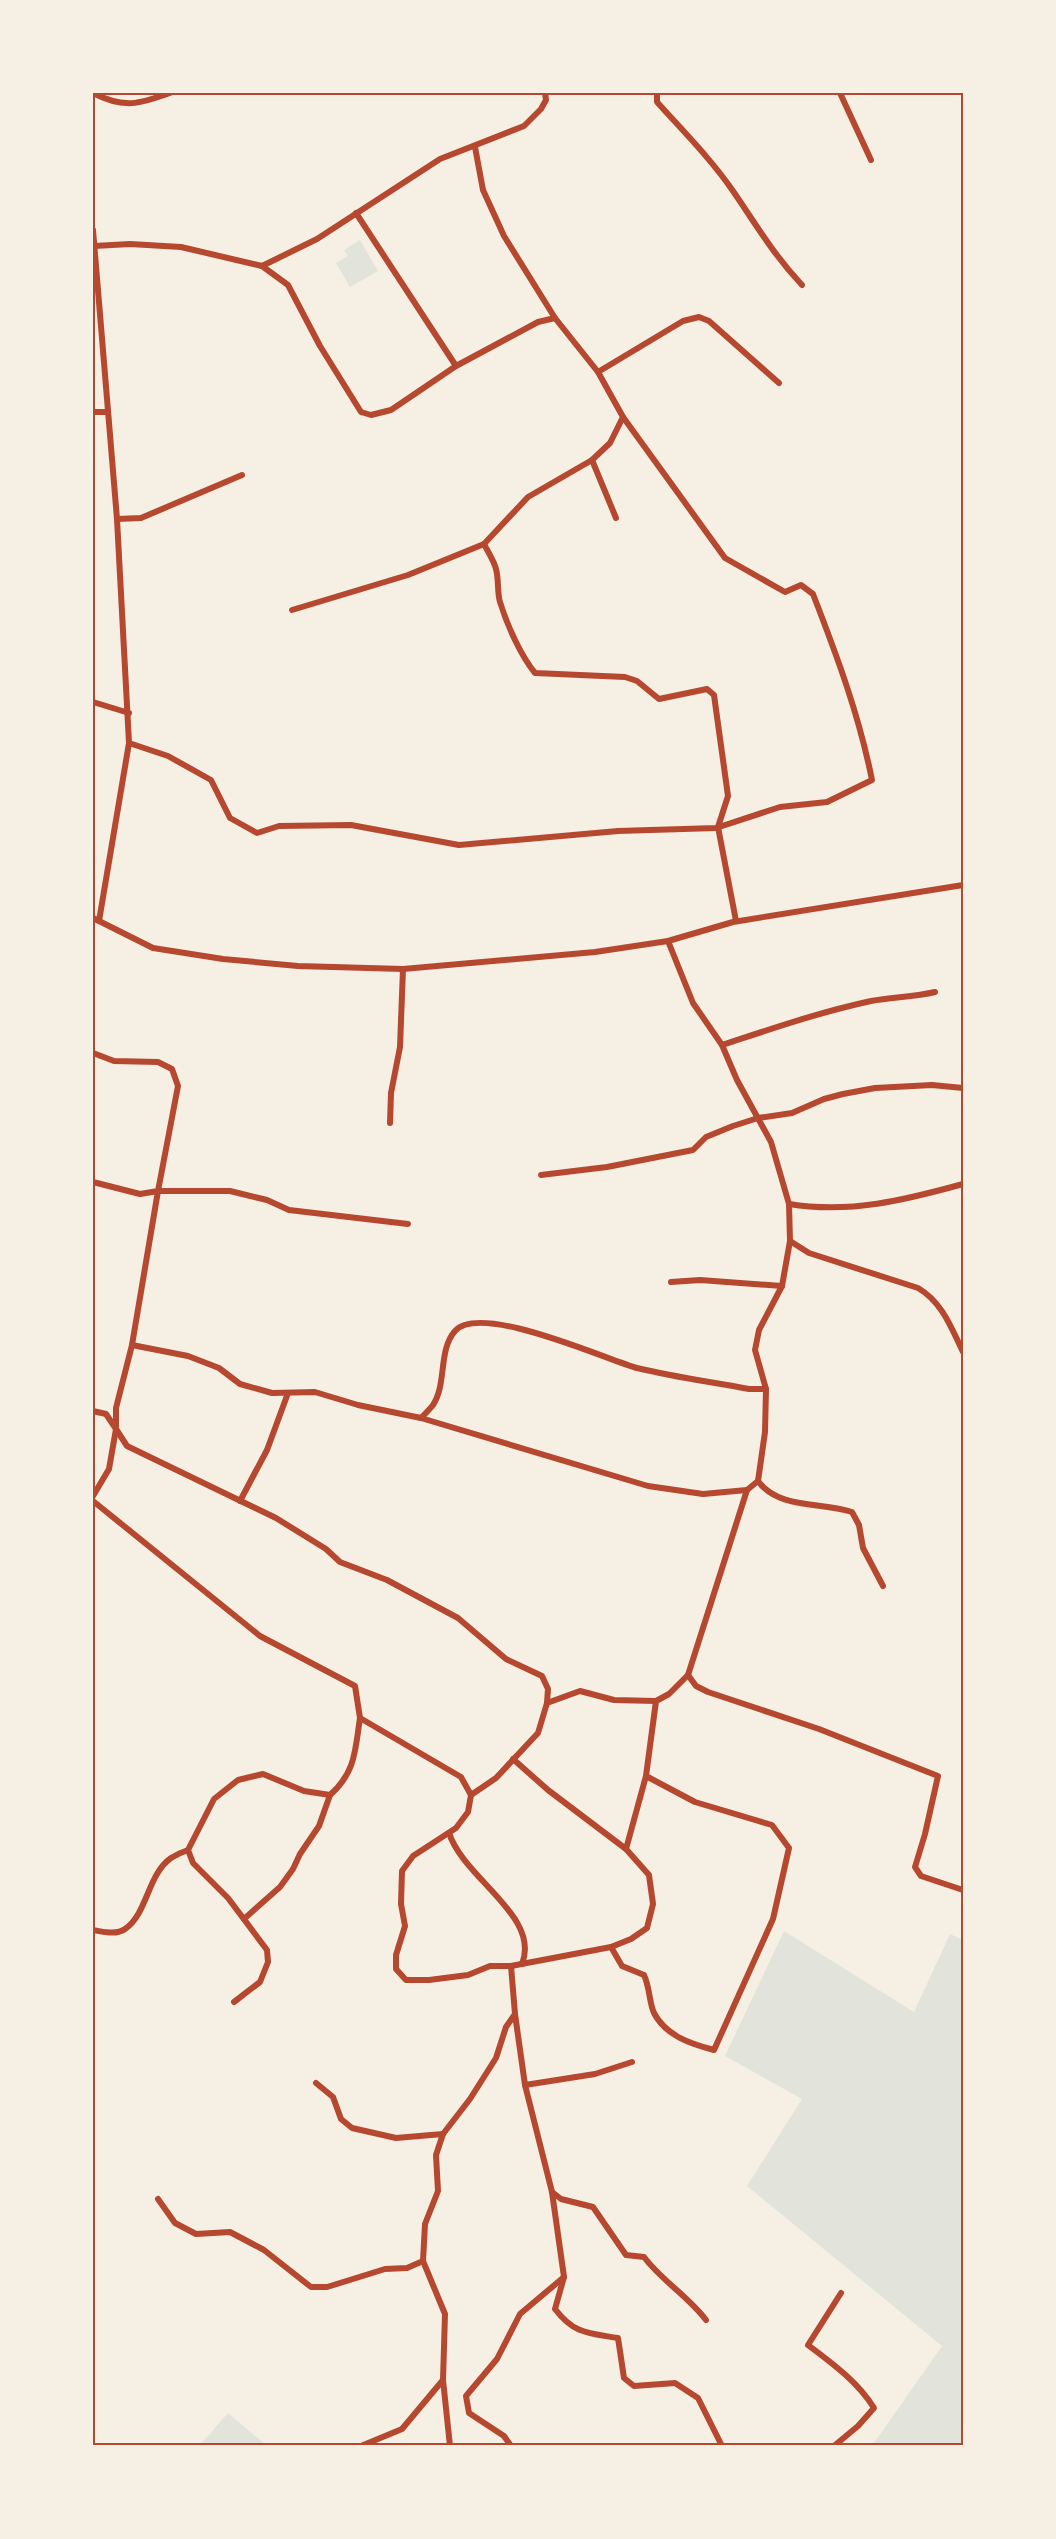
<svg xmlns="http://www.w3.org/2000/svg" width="1056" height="2539" font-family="'PT Sans',sans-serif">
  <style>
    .green { fill: #e2e4dc }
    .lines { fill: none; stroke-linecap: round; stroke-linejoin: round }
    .minor { stroke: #b5482f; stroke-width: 6 }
    .neatline { fill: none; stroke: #b5482f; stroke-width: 2 }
  </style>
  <rect width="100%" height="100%" fill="#f6efe4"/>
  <g class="green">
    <path d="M360,240L378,271L350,287L336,263L348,256L344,250Z"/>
    <path d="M784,1931L914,2012L950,1934L963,1940V2446H872L942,2346L747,2186L802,2099L725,2056Z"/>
    <path d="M228,2413L267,2446H199Z"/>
  </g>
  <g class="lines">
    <g class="minor">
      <path d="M93,93C124,109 139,104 170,93"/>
      <path d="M657,93V102C683,131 711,159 733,191C757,226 773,254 802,285"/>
      <path d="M840,93L871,160"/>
      <path d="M356,213L456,366"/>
      <path d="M93,230L117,519L129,743L99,921"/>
      <path d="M94,246L130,244L181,247L262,266L317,239L440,159L524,126L541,109L546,100L545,93"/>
      <path d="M262,266L288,285L320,346L361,412L371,415L391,410L456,366L538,322L555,318"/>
      <path d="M598,372L683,321L699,317L709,321L779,383"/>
      <path d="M93,412H108"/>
      <path d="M592,460L616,518"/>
      <path d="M117,519L141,518L242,475"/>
      <path d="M484,544C488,552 494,561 496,569C499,580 497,592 500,602C507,625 521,656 535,673L625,677L637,681L659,699L707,689L714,695L728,796L718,827L736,921"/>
      <path d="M292,610L408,575L484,544L528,497L592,460L610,443L623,417"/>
      <path d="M93,702L129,713"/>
      <path d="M129,743L168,756L211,780L230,818L257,833L279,826L351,825L459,845L618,831L716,828L780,807L827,802L872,780C859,715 837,656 813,594L801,585L785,592L725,558L623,417L598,372L555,318L504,236L483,190L475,147"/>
      <path d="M93,918L153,948L223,959L298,966L403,969L595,952L668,941L733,922L963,885"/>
      <path d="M722,1045C771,1029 820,1012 871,1001C892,997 914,997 935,992"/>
      <path d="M93,1053L114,1061L158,1062L172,1069L178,1086L158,1191L140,1194L93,1182"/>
      <path d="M390,1123L391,1093L400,1047L403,969"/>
      <path d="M541,1175L607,1167L693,1150L706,1137L733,1126L758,1118L792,1113L824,1099L843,1094L875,1088L932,1085L963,1088"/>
      <path d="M789,1204C850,1214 905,1200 963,1184"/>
      <path d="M408,1224L289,1210L267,1200L230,1191H158L132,1345L116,1408V1429L127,1446L276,1518L326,1549L340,1562L387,1580L458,1618L506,1659L542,1676L548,1689L547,1703L538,1733L496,1778L471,1795"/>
      <path d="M790,1241L809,1253L918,1288C942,1302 951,1327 963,1352"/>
      <path d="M671,1282L700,1280L782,1286"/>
      <path d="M132,1345L188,1356L219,1368L240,1384L272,1393L315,1392L358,1405L421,1418L648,1486L703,1494L747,1490"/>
      <path d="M93,1411L106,1414L116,1429L109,1469L93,1496"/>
      <path d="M421,1418C425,1414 430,1409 433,1405C447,1384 438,1350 455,1331C480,1302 605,1359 637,1368C674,1377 712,1382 749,1389H766"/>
      <path d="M758,1481C778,1509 821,1502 852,1512L859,1525L863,1548L883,1586"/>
      <path d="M93,1501L260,1636L355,1686L360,1718L461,1777L471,1795L468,1812L456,1828L413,1856L402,1871L401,1904L405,1926L396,1955V1969L406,1980H429L468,1975L490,1966H511L611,1947"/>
      <path d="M240,1501L267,1450L288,1393"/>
      <path d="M688,1675L696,1686L708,1692L819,1729L938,1776L925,1834L915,1867L921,1876L963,1890"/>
      <path d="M547,1703L580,1691L614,1700L656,1701"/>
      <path d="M513,1759L548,1790L626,1849"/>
      <path d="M646,1776L626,1849L649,1875L653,1904L647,1928L631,1939L611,1947L622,1966L644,1975C650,1988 649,2002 654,2013C666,2036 691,2044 714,2050L773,1919L789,1848L772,1825L695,1802L646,1776L656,1701L669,1694L688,1675L747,1490L758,1481L765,1432L766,1389L755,1350L759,1330L782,1286L790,1241L789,1204L771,1142L737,1080L722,1045L693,1003L668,941"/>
      <path d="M449,1833C464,1879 541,1916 522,1964"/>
      <path d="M244,1919L280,1887L293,1869L300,1854L319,1826L330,1795"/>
      <path d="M93,1930C103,1932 117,1935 125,1929C148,1913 147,1875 171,1858C176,1855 182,1852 188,1850"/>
      <path d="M234,2002L260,1982L268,1962L267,1950L228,1898L193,1863L188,1850L214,1799L238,1780L263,1774L304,1791L330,1795C356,1772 355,1750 360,1718"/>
      <path d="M515,2014L525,2085L552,2192L564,2277L555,2309C574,2334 588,2333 618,2338L624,2378L634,2386L675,2383L698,2398L722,2446"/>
      <path d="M316,2083L333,2097L341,2119L352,2128L396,2138L443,2134"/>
      <path d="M525,2085L595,2074L632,2062"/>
      <path d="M552,2192L561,2199L593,2207L626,2255L644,2257C662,2281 688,2296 706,2320"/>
      <path d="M158,2199L175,2223L196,2234L230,2232L264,2250L311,2287H327L385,2269L407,2268L423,2261"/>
      <path d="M361,2446L402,2429L443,2380"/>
      <path d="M450,2446L443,2380L445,2314L423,2261L425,2224L438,2191L436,2155L443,2134L470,2099L496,2058L506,2027L515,2014L511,1966"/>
      <path d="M511,2446L504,2436L469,2413L466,2396L497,2359L520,2314L564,2277"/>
      <path d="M834,2446L858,2426L874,2408C858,2382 832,2363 808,2345L841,2293"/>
    </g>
  </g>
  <rect width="1056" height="2539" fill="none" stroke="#f6efe4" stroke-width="189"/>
  <rect x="94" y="94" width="868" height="2350" class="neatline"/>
</svg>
